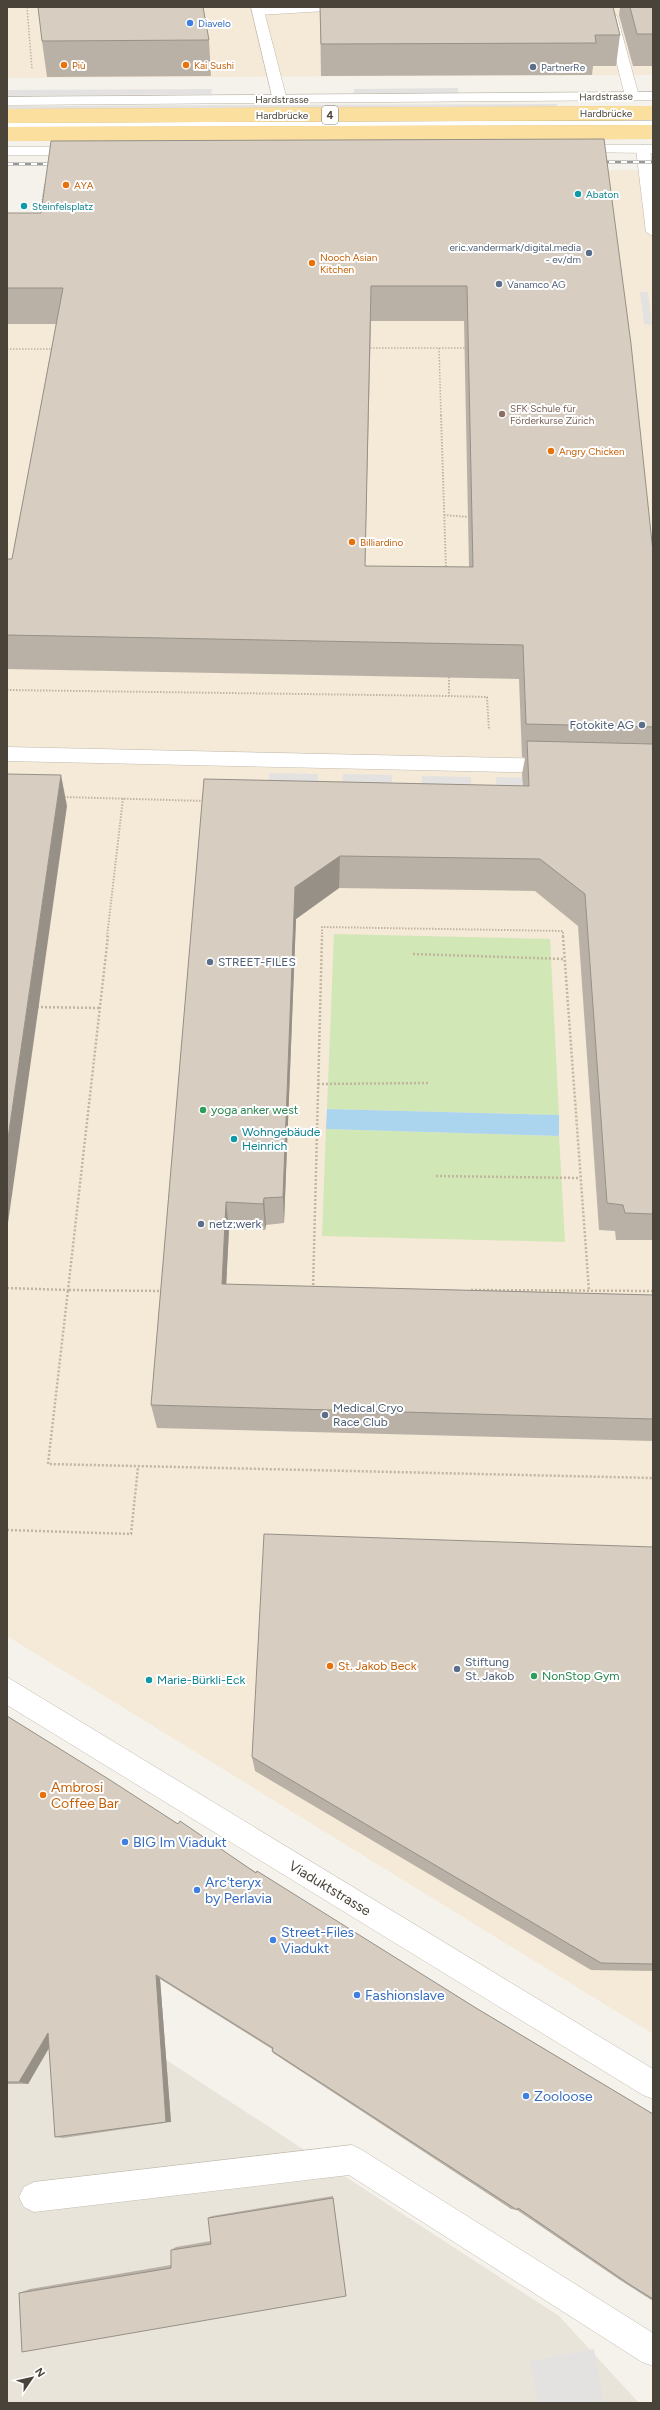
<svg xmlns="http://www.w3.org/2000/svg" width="660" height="2410" font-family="Figtree,sans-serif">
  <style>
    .residential { fill: #e9e4da }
    .commercial { fill: #f5e9d8 }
    .green { fill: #d2e7b6 }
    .parking { fill: #e4e2e0 }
    .water { fill: #abd4ef }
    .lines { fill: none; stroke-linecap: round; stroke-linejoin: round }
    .service-casing { stroke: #c1baae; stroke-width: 1 }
    .minor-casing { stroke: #c1baae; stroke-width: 1 }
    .tertiary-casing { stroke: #c1baae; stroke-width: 1 }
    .path-far2 { stroke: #c2b5a0; stroke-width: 1.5; stroke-dasharray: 1.5 1.5; stroke-linecap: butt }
    .path-far1 { stroke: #c2b5a0; stroke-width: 2; stroke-dasharray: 1.5 1.5; stroke-linecap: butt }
    .path { stroke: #c2b5a0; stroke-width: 2.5; stroke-dasharray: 2 2; stroke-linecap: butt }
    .service { fill: #fff; fill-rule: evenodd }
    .minor { fill: #fff; fill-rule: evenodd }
    .tertiary { fill: #fff; fill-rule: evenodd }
    .tram { stroke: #999; stroke-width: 1 }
    .rail-casing { stroke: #999; stroke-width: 3 }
    .rail { stroke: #fff; stroke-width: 2; stroke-dasharray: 6; stroke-linecap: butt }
    .primary-bridge-casing { stroke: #e1bc6e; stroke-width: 14; stroke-linecap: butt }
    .primary-bridge { stroke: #fbdf9f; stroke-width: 14 }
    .wall { fill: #b9b1a6; fill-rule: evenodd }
    .shaded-wall { fill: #969087 }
    .building { fill: #d7cec1; stroke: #969087; fill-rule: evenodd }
    .shop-dot { fill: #3f7fe0; stroke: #fff; stroke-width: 1.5 }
    .food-dot { fill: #e8710a; stroke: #fff; stroke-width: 1.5 }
    .service-dot { fill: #5c6f8a; stroke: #fff; stroke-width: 1.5 }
    .culture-dot { fill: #0f9aa8; stroke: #fff; stroke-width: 1.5 }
    .education-dot { fill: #8d6e63; stroke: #fff; stroke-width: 1.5 }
    .leisure-dot { fill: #2e9e5b; stroke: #fff; stroke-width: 1.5 }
    .labels { text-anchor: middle; stroke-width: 4; stroke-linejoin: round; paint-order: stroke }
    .far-shop-label { font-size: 10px; fill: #366cbe; stroke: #fff; text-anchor: start }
    .far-food-label { font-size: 10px; fill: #c56008; stroke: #fff; text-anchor: start }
    .far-service-label { font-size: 10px; fill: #4e5e75; stroke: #fff; text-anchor: start }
    .far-street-label { font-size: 10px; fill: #4a4339; stroke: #fff }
    .far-culture-label { font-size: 10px; fill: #0d838f; stroke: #fff; text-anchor: start }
    .far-education-label { font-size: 10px; fill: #785e54; stroke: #fff; text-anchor: start }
    .shield { fill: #fff; stroke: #807b74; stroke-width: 1 }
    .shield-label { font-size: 11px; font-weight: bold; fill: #4a4339 }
    .service-label { font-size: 12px; fill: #4e5e75; stroke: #fff; text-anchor: start }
    .leisure-label { font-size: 12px; fill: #27864d; stroke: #fff; text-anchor: start }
    .culture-label { font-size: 12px; fill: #0d838f; stroke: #fff; text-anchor: start }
    .food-label { font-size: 12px; fill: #c56008; stroke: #fff; text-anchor: start }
    .near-food-label { font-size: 14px; fill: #c56008; stroke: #fff; text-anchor: start }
    .near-shop-label { font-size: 14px; fill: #366cbe; stroke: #fff; text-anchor: start }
    .near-street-label { font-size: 14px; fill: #4a4339; stroke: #fff }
  </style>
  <rect width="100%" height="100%" fill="#f5f2ec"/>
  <path class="residential" d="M7,1956L559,2316L639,2403H7Z"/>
  <g class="commercial">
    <path d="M7,7H653V75L7,78Z"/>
    <path d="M653,170V2034L7,1636V254L36,253L47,174Z"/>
  </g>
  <g class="green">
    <path d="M334,934L550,939L559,1115L327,1109Z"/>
    <path d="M326,1129L559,1136L565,1242L322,1236Z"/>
  </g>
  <g class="parking">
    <path d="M458,88V93H354V89Z"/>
    <path d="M212,89L211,94L7,96V90Z"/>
    <path d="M558,104L548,115L7,117V106Z"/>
    <path d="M640,292H648L652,325L644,324Z"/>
    <path d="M269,773L318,774L317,795L268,794Z"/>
    <path d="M343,774L392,775V796L342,794Z"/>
    <path d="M422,776L471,777V798L421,797Z"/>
    <path d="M496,777L545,778L497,798Z"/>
    <path d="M594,2349L604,2403H538L530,2361Z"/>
  </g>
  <path class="water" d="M327,1109L559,1115V1136L326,1129Z"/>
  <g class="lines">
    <g class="service-casing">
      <g id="service">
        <path d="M261,7H332L326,11L258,15L252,11L253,8Z"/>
        <path d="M611,12L617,16L639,96L637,99L632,100L625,96L605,16Z"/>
        <path d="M653,119V127L7,130V122Z"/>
        <path d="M7,747L554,759L561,761L563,766L561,771L554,773L7,761Z"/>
        <path d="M7,1677L653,2069V2099L643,2095L7,1705Z"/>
        <path d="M352,2145L362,2150L653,2333V2366L642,2362L349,2175L34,2212L24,2207L19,2197L24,2187L34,2182Z"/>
      </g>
    </g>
    <g class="minor-casing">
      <g id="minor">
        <path d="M251,7H263L287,100L285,103L280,104L273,100Z"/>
        <path d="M643,145L650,149L653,174V236L646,232L636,149Z"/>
      </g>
    </g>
    <g class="tertiary-casing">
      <g id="tertiary">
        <path d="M653,92V100L7,105V97Z"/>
        <path d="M576,145H653V153L571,152L569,149Z"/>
        <path d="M7,147H80L87,151L80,155H7Z"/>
      </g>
    </g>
    <g class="path-far2">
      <path d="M27,7L32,69"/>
      <path d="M40,215L45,183"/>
      <path d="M367,348H466"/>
      <path d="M439,348L441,416"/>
      <path d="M7,349H54"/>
    </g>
    <g class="path-far1">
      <path d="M441,415L446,569"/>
      <path d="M444,515L468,517"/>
      <path d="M449,674V696L487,697L489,730"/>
      <path d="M7,690L449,696"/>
      <path d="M64,797L205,801"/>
      <path d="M107,937L123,798"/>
      <path d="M322,937V927L563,931V937"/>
    </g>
    <g class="path">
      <path d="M563,936L589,1291"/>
      <path d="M413,954L564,959"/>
      <path d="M37,1007L100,1008"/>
      <path d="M318,1084L429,1083"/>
      <path d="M436,1176L580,1178"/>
      <path d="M7,1288L68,1290L108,936"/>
      <path d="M313,1289L322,936"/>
      <path d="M471,1290L653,1291"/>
      <path d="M163,1291L68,1290L48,1464L653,1478"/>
      <path d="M7,1530L131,1534L138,1467"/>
    </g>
    <use href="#service" class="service"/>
    <use href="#minor" class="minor"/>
    <use href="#tertiary" class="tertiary"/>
    <g class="tram">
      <path d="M7,122L653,120"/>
      <path d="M7,129L653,126"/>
    </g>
    <g class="rail-casing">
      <g id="rail">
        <path d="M597,162H653"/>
        <path d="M7,164H59"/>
      </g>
    </g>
    <use href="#rail" class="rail"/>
    <g class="primary-bridge-casing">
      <g id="primary-bridge">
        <path d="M7,116L653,113"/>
        <path d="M7,134L653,132"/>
      </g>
    </g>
    <use href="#primary-bridge" class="primary-bridge"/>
  </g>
  <g class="wall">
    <path d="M320,7H613L620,35L616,66H593L592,75L321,76Z"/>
    <path d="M620,7H653V66H633L619,15Z"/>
    <path d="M209,40L211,76L47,77L42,41Z"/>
    <path d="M604,139L653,552V1244L652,1240H616L615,1231L599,1230L578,926L535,891L339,888L296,919L284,1223L266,1225L265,1230L229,1229L226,1284L653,1295V1441L157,1428L151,1405L204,779L523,786L522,774L525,758L522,757L519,679L7,669V559H12L56,324H7V213H41ZM371,321H464L469,567L365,566Z"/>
    <path d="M653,1547V1971L591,1970L255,1771L252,1757Z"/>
    <path d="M7,1716L178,1824L476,2008L653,2114V2301L620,2280L517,2210L511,2209L273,2053L272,2051V2049L160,1979L171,2122L63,2138L55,2137L49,2048L28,2084H7Z"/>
    <path d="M333,2196L346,2296L19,2293L30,2289L171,2265V2250L176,2247L211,2241L208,2218L212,2216Z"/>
  </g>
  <g class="shaded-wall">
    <path d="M61,775L67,806L7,1230V1145Z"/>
    <path d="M340,856L339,888L296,919L284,1223L283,1197L295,887Z"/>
    <path d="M264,1198L266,1225L265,1230L263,1204Z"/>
    <path d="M226,1202L229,1229L225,1309L222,1284Z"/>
    <path d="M156,1975L160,1979L171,2122H166Z"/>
    <path d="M48,2033L56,2036L28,2084L19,2082Z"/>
  </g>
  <g class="building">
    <path d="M38,7H203L209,40L42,41Z"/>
    <path d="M320,7H613L620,35H595L596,43L321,44Z"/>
    <path d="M630,7H653V34H637Z"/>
    <path d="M604,139L631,344L653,552V727L526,724L523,645L7,635V559H12L63,288H7V213H41L51,141ZM371,286H467L473,567L365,566Z"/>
    <path d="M527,741L653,744V1214L625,1213L623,1205L607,1203L585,894L540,859L340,856L295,887L283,1197L264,1198L263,1204L226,1202L222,1284L653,1295V1419L151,1405L204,779L529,786Z"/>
    <path d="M7,774L61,775L7,1145Z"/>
    <path d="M264,1534L653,1547V1964L601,1963L252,1757Z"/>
    <path d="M7,1716L110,1780L178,1824L180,1821L256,1873L257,1871L476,2008L653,2114V2299L629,2284L518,2208L517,2210L272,2051L273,2048L156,1975L166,2122L55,2137L48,2033L19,2082H7Z"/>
    <path d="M333,2198L346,2296L22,2352L19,2293L171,2268V2250L211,2244L208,2218Z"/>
  </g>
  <g class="shop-dot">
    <circle cx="190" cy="23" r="4"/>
    <circle cx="125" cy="1842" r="4"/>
    <circle cx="197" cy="1890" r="4"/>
    <circle cx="273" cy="1940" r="4"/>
    <circle cx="357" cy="1995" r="4"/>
    <circle cx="526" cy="2096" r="4"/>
  </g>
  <g class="food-dot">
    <circle cx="64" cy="65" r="4"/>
    <circle cx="186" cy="65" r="4"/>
    <circle cx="66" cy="185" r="4"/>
    <circle cx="312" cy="263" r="4"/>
    <circle cx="551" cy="451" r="4"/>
    <circle cx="352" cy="542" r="4"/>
    <circle cx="330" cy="1666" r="4"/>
    <circle cx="43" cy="1795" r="4"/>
  </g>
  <g class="service-dot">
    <circle cx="533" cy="67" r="4"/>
    <circle cx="589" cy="253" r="4"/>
    <circle cx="499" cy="284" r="4"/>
    <circle cx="642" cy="725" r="4"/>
    <circle cx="210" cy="962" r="4"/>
    <circle cx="201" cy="1224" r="4"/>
    <circle cx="325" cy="1415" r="4"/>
    <circle cx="457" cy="1669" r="4"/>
  </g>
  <g class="culture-dot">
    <circle cx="578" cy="194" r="4"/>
    <circle cx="24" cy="206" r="4"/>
    <circle cx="234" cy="1139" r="4"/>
    <circle cx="149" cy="1680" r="4"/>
  </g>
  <circle class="education-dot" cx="502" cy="414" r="4"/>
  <g class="leisure-dot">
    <circle cx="203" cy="1110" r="4"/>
    <circle cx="534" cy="1676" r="4"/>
  </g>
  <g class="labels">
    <g class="far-shop-label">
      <text x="198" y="27">Diavelo</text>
    </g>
    <g class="far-food-label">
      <text x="72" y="69">Più</text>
      <text x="194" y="69">Kai Sushi</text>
      <text x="74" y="189">AYA</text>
      <text x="320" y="261">Nooch Asian<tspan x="320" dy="12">Kitchen</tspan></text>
      <text x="559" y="455">Angry Chicken</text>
      <text x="360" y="546">Billiardino</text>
    </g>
    <g class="far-service-label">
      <text x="541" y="71">PartnerRe</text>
      <text x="581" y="251" text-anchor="end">eric.vandermark/digital.media<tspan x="581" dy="12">- ev/dm</tspan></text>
      <text x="507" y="288">Vanamco AG</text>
    </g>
    <g class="far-street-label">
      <text transform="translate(606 96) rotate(-1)" y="4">Hardstrasse</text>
      <text x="282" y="103">Hardstrasse</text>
      <text x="606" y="117">Hardbrücke</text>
      <text x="282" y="119">Hardbrücke</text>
    </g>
    <g class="far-culture-label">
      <text x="586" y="198">Abaton</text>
      <text x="32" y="210">Steinfelsplatz</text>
    </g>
    <g class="far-education-label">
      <text x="510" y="412">SFK Schule für<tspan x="510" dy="12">Förderkurse Zürich</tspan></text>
    </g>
    <rect class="shield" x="322" y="106" width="16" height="18" rx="3"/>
    <g class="shield-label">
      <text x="330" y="119">4</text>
    </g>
    <g class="service-label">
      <text x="634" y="729" text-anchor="end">Fotokite AG</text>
      <text x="218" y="966">STREET-FILES</text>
      <text x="209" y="1228">netz:werk</text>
      <text x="333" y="1412">Medical Cryo<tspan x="333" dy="14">Race Club</tspan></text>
      <text x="465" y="1666">Stiftung<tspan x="465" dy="14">St. Jakob</tspan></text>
    </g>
    <g class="leisure-label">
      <text x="211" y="1114">yoga anker west</text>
      <text x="542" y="1680">NonStop Gym</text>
    </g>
    <g class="culture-label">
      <text x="242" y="1136">Wohngebäude<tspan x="242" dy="14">Heinrich</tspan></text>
      <text x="157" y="1684">Marie-Bürkli-Eck</text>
    </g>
    <g class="food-label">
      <text x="338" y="1670">St. Jakob Beck</text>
    </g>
    <g class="near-food-label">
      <text x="51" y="1792">Ambrosi<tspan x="51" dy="16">Coffee Bar</tspan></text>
    </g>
    <g class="near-shop-label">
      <text x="133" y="1847">BIG Im Viadukt</text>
      <text x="205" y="1887">Arc'teryx<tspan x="205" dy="16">by Perlavia</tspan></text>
      <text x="281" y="1937">Street-Files<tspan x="281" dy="16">Viadukt</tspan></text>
      <text x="365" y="2000">Fashionslave</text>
      <text x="534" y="2101">Zooloose</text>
    </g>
    <g class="near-street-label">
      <text transform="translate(330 1888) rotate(31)" y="5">Viaduktstrasse</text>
    </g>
  </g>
  <rect width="660" height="2410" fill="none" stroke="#4a4339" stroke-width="16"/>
  <g transform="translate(32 2378) rotate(56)" stroke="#ffffff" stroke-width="3" paint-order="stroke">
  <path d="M0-3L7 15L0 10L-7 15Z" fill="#4a4339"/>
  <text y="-6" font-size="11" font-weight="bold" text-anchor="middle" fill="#4a4339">N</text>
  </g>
</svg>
